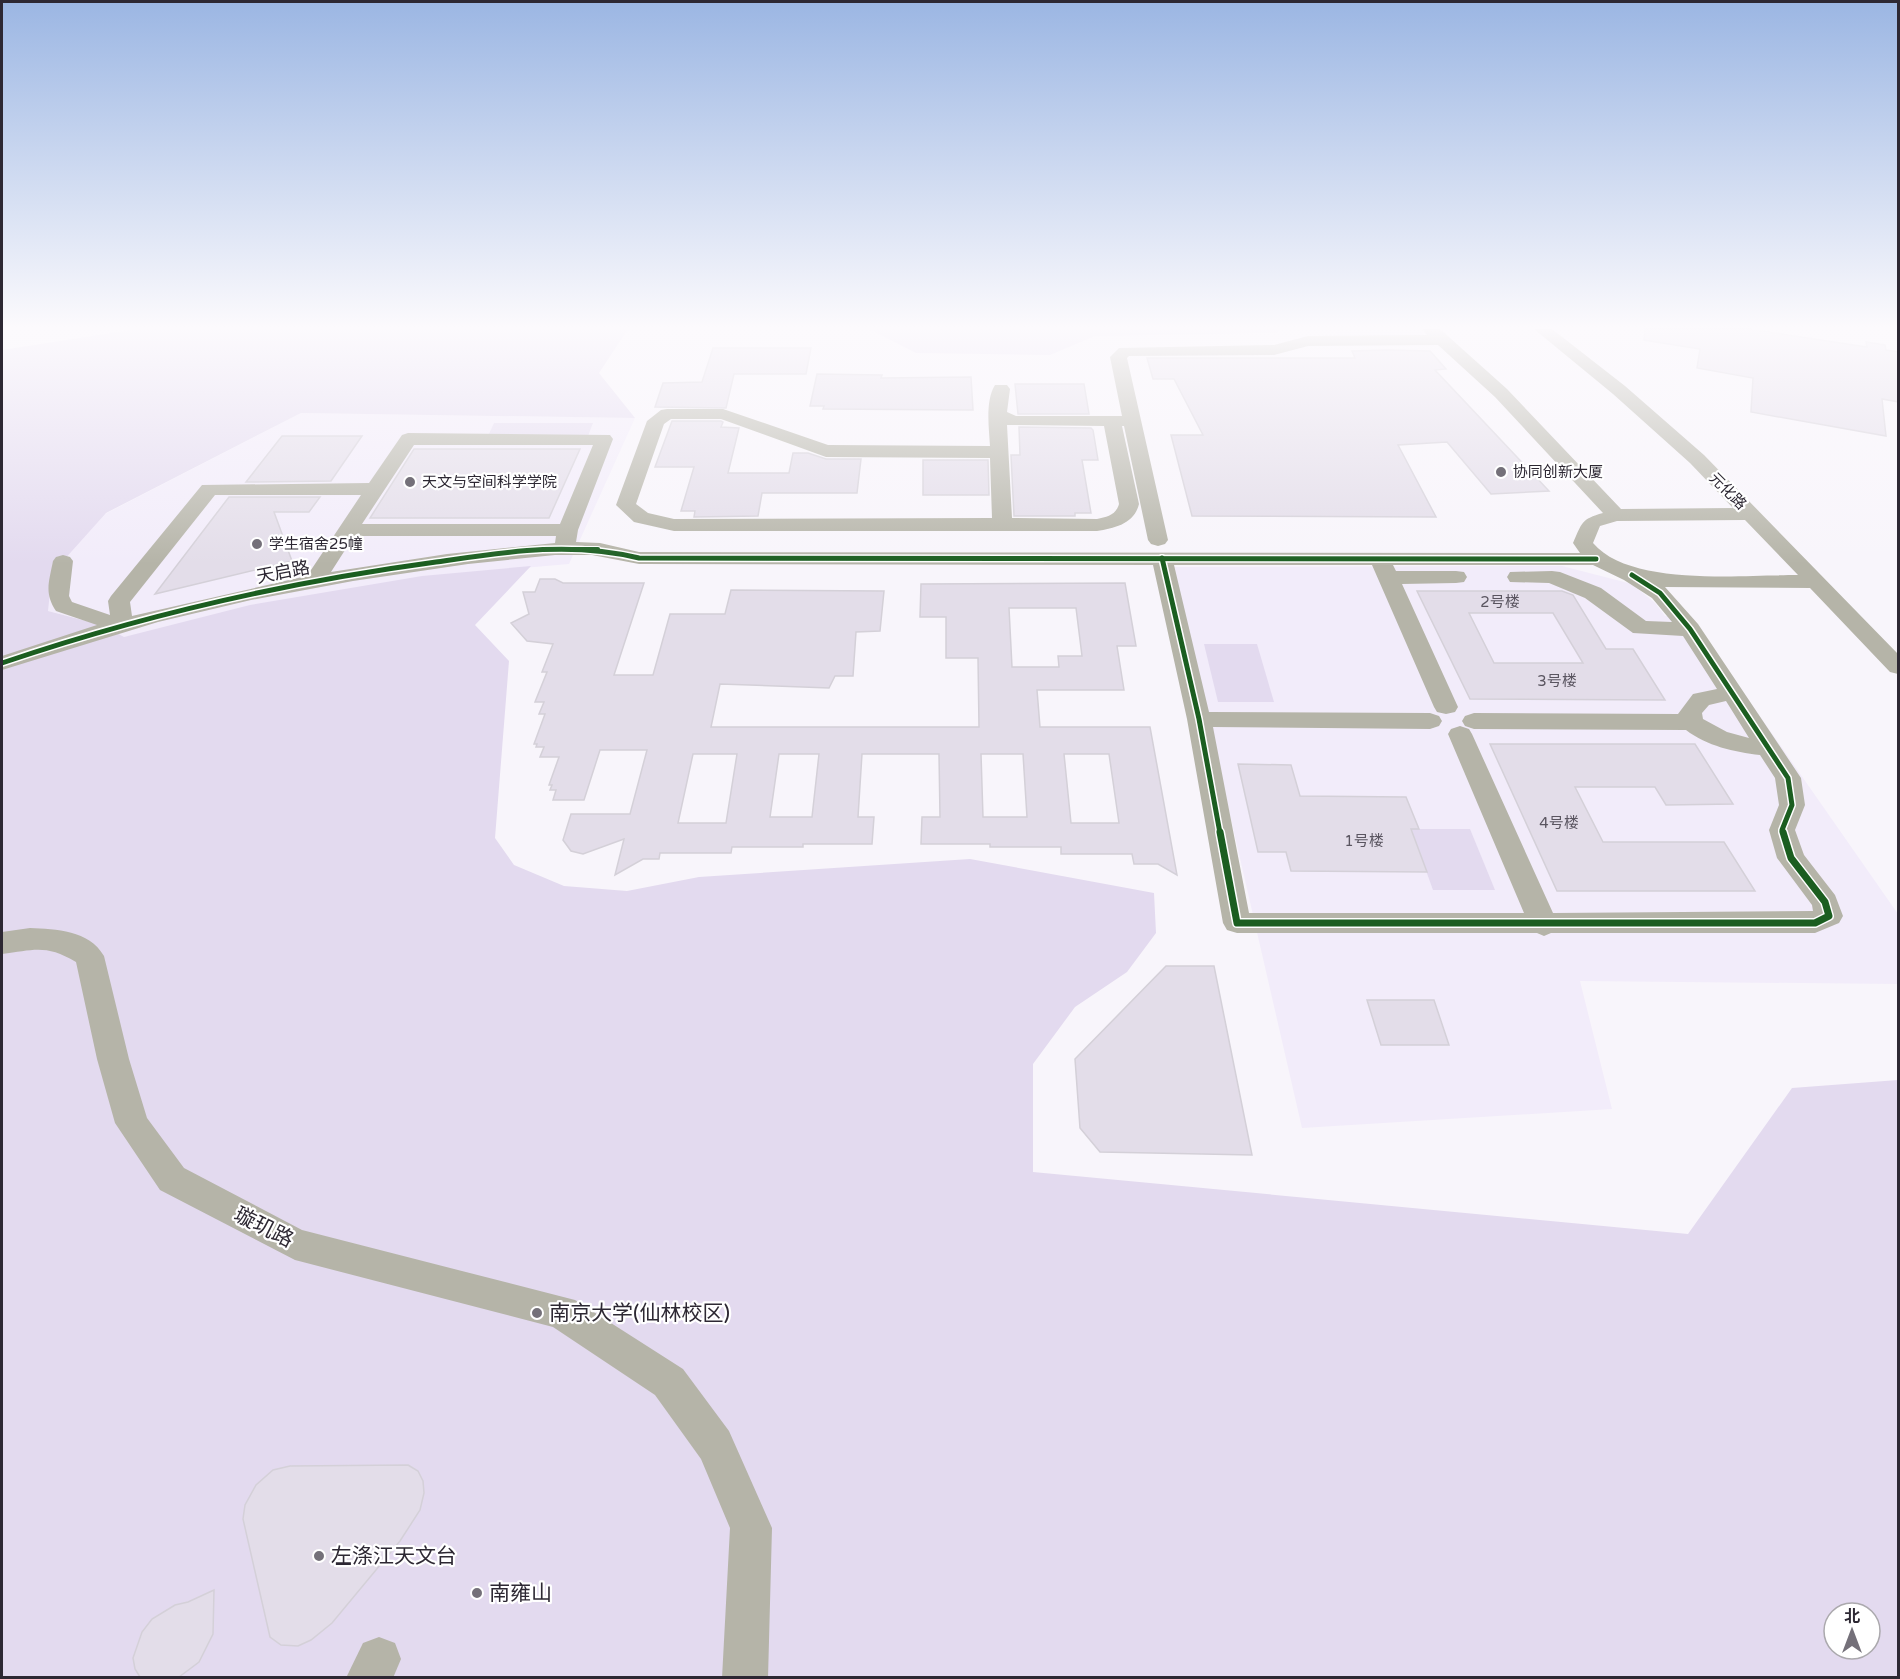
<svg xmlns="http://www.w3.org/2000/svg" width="1900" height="1679" font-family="'Varela Round','Noto Sans SC',sans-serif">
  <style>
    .built { fill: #f2ecfa }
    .green { fill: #e3daef; fill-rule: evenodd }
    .building { fill: #e3dde9; stroke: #d4d0d8; stroke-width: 1.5; fill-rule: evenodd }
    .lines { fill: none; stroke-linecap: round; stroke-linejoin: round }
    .minor { fill: #b5b4a8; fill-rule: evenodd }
    .cycleway-far2-casing { stroke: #fff; stroke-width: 6 }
    .cycleway-far1-casing { stroke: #fff; stroke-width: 8 }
    .cycleway-casing { stroke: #fff; stroke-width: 10 }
    .cycleway-far2 { stroke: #1b5e20; stroke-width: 4 }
    .cycleway-far1 { stroke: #1b5e20; stroke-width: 5 }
    .cycleway { stroke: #1b5e20; stroke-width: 7 }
    .poi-dot { fill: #747079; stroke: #fff; stroke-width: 2 }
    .labels { text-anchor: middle; stroke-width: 4.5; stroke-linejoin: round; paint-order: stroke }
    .far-poi-label { font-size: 15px; fill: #2d2833; stroke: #fff; text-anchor: start }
    .far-street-label { font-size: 15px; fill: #2d2833; stroke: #fff }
    .number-label { font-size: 15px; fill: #5a5560 }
    .street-label { font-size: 18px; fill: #2d2833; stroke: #fff }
    .near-street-label { font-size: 21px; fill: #2d2833; stroke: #fff }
    .near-poi-label { font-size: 21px; fill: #2d2833; stroke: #fff; text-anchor: start }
  </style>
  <rect width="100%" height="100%" fill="#f8f5fb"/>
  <g class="built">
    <path d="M1332,329H1418L1424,334L1406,338H1341Z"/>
    <path d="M301,413L635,418L569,564L430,576L124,637L2,656L100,624L48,611L5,561L107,513Z"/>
    <path d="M1562,566L1632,584L1655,603L1665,616H1690L1898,914V984L1580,981L1612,1109L1302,1128L1173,567Z"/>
  </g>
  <g class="green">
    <path d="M137,329H628L599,373L635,418L301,413L106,513L63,561L53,562L48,611L102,625L124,637L250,605L422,576L531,566L475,625L509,661L495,838L514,865L564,886L627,891L699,877L970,859L1154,893L1156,933L1127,972L1075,1007L1033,1064V1172L1688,1234L1792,1088L1898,1080V1677L2,1678V350ZM1834,1613H1870V1649H1834Z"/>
    <path d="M869,329H1278V333L1095,336L1050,355L916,353Z"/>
    <path d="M494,423H593L588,436H488Z"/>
    <path d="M1204,644H1257L1274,702H1218Z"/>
    <path d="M1411,829H1470L1495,890H1433Z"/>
  </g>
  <g class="building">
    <path d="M1645,329H1749L1867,347L1866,342L1885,345L1886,350L1899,352V402L1882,399L1886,436L1751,412L1753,378L1697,368L1700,349L1644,340Z"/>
    <path d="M713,348H811L806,374H734L726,408L655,407L663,383L702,382Z"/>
    <path d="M1387,350L1430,351L1446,369L1435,370L1549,491L1491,494L1447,442L1398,445L1436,517L1192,516L1171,435H1203L1174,379H1153L1147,358H1355L1352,351Z"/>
    <path d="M817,374L882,375L881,378L971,377L973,410L823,409L824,406H810Z"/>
    <path d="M1015,384H1084L1089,414H1018Z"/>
    <path d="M672,421H721L723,422L721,427L739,428L728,473H789L793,453H808L826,459H861L857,493H762L758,516L694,517L695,511H681L694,467H655Z"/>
    <path d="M1019,427L1091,428L1093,430L1098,460H1082L1091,513H1075V516H1014L1011,455H1020Z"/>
    <path d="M282,436H362L331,481L246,482Z"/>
    <path d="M414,449H580L549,518H370Z"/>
    <path d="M923,460H988L989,495H923Z"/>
    <path d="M229,497H320L309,512H274L292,561L155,594Z"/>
    <path d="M540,579H555L563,583H644L614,675H653L670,614H725L731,590L884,591L880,631L856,632L853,676H835L829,688L720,684L711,727H979L978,658H946V617H920L921,584L1125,583L1136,646H1117L1124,690H1037L1040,727H1150L1177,875L1158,864H1134L1132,854H1061V847H990V844H921L922,817H940L939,754H862L858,817H874L872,844H803V847H732L731,853H660L659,859H643L615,875L624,839L583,854L571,851L563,840L571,814H630L647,750H600L584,800H553L556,790H550L552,785H549L559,757H540L544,747H536L537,744H534L545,714H539L544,702H535L547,672H542L553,644L527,641L511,623L529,614L523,592H535ZM1009,608H1076L1082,656H1058L1059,667H1012ZM693,754H737L726,823H678ZM779,754H819L812,817H770ZM981,754H1023L1027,817H983ZM1064,754H1109L1119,823H1071Z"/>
    <path d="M1417,591H1562L1573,595L1606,649H1633L1665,700L1470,699ZM1469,613H1553L1583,663H1494Z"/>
    <path d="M1490,744H1695L1733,804L1666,805L1655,787H1575L1603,842H1724L1755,891H1557Z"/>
    <path d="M1238,764L1291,765L1300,796L1406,797L1419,829H1411L1427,872L1291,871L1286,852H1258Z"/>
    <path d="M1166,966H1214L1252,1155L1100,1152L1080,1128L1075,1059Z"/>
    <path d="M1367,1000H1434L1449,1045H1381Z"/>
    <path d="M408,1465L418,1471L423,1481L424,1493L420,1510L400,1541L332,1623L311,1640L298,1646L281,1645L270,1637L243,1519L245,1505L256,1485L273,1470L290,1466Z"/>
    <path d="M214,1590L213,1634L199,1662L179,1677H140L135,1669L133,1658L142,1632L152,1619L175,1605L188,1602Z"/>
  </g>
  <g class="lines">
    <g class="minor">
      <path d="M1422,329H1440L1507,389L1621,509L1733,508L1690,463L1613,394L1534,329H1552L1625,386L1704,455L1898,654V674L1890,672L1810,588L1665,587L1698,624L1801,778L1805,805L1795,830L1804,855L1835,895L1843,916L1839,923L1815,933H1551L1544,936L1537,933H1237L1227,930L1223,923L1187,719L1153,565L639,564L592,555H555L468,564L353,581L251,600L158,622L2,670V656L97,625L56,611C44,593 49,582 53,561L56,557L63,555L70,557L73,561L69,596L72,602L110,615L108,601L111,596L202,485L369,483L402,435L408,433L610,435L613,439L578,530L576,542L600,543L639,552L1580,553L1573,543C1582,523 1581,519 1603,513L1495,397L1438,345L1308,346L1274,355L1129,356L1127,358L1168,540L1165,544L1158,546L1151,544L1148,540L1124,426H1122L1139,504C1134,524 1115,528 1097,531H674L634,522L616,505L647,421L661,410L667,409H723L828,445L990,446C989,428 985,401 995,385H1007L1010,389L1007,412L1016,416H1122L1110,357L1119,348L1274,345L1308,336L1427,335ZM671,419H721L826,457L990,458L992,518L674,519L648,513L636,504L664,424ZM1007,425L1104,426L1119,504C1116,515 1107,517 1097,519L1012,518ZM414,445H593L560,524H362ZM215,495H361L307,576L132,616L130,602ZM1745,520L1798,575C1743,575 1630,587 1593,543L1600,526L1617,521ZM354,536H556L555,543L447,554L331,572ZM1174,565H1372L1434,707L1437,712L1446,714L1455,712L1458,707L1402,584L1456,583L1464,582L1467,577L1464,572L1456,571H1396L1393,565H1593L1624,580L1652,598L1672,622L1646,621L1601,588L1560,572L1552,571L1510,572L1507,577L1510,582L1549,583L1585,598L1633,633L1683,636L1717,689L1693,694L1678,714L1474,713L1465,716L1462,721L1465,726L1474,729L1686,730C1707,746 1734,752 1760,755L1775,778L1779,805L1769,830L1777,858L1812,905L1813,911L1553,913L1472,734L1469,729L1460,726L1451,729L1448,734L1524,913H1249L1213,727L1430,729L1439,726L1442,721L1439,716L1430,713L1209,712ZM1726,701L1749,738L1727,732L1703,719L1702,713L1709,705Z"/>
      <path d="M30,928C56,929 89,930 104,956L129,1059L147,1118L184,1168L302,1230L575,1300L683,1369L729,1431L772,1528L768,1678H722L730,1528L701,1459L655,1395L553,1327L295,1260L160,1190L115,1123L97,1059L76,962C46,944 34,950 2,954V932Z"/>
      <path d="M379,1637L395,1643L401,1659L393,1678H346L363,1643Z"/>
    </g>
    <g class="cycleway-far2-casing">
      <path id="cycleway-far2" d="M552,549H598"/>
    </g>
    <g class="cycleway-far1-casing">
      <g id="cycleway-far1">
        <path d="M1162,558L1199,719L1220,833"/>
        <path d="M1632,575L1660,593L1690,629L1788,778L1792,805L1782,830L1783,833"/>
        <path d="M2,663C143,615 288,582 436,562C505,552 570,541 639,558L1596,559"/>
      </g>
    </g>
    <g class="cycleway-casing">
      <path id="cycleway" d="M1220,832L1237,923H1815L1829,916L1825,902L1791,858L1783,832"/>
    </g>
    <use href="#cycleway-far2" class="cycleway-far2"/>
    <use href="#cycleway-far1" class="cycleway-far1"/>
    <use href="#cycleway" class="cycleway"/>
  </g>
  <linearGradient id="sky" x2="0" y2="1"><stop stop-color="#9bb6e3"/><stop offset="0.58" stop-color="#fcfafd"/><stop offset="1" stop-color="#fcfafd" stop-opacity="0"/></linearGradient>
  <rect width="1900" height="564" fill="url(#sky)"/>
  <g class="poi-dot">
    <circle cx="1501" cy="472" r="6"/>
    <circle cx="410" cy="482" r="6"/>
    <circle cx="257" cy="544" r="6"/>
    <circle cx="537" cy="1313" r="6"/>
    <circle cx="319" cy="1556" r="6"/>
    <circle cx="477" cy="1593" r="6"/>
  </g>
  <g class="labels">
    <g class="far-poi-label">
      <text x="1513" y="477">协同创新大厦</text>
      <text x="422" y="487">天文与空间科学学院</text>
      <text x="269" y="549">学生宿舍25幢</text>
    </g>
    <g class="far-street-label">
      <text transform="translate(1728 491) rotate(45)" y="5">元化路</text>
    </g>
    <g class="number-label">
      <text x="1500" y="607">2号楼</text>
      <text x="1557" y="686">3号楼</text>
      <text x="1559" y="828">4号楼</text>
      <text x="1364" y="846">1号楼</text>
    </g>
    <g class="street-label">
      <text transform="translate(283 572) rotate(-11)" y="6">天启路</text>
    </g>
    <g class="near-street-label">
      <text transform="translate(264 1227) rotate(27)" y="7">璇玑路</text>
    </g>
    <g class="near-poi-label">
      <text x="549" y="1320">南京大学(仙林校区)</text>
      <text x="331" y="1563">左涤江天文台</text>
      <text x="489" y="1600">南雍山</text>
    </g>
  </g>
  <rect width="1900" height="1679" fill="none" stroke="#2d2833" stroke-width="6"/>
  <g transform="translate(1852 1631)"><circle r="28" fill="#ffffff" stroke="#aba9ad" stroke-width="1.5"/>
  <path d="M0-4.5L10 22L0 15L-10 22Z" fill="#747079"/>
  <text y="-9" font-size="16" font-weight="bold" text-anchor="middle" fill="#2d2833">北</text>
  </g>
</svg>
